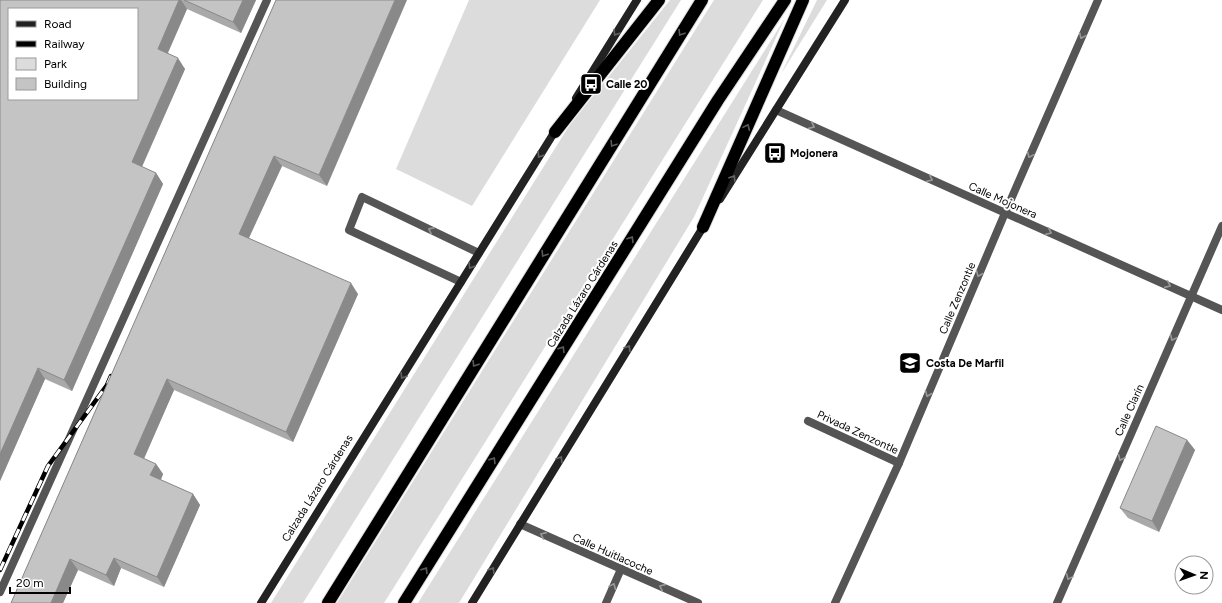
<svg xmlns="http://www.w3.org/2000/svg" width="1222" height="603" font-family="Figtree,sans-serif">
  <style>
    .green { fill: #dcdcdc }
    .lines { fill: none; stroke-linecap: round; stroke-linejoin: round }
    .motorway-casing { stroke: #dbdbdb; stroke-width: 14 }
    .service { stroke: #555; stroke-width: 8 }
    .minor { stroke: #555; stroke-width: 8 }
    .secondary { stroke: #222; stroke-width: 8 }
    .motorway { stroke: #000; stroke-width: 12 }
    .rail-casing { stroke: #000; stroke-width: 4.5 }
    .rail { stroke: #fff; stroke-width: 3; stroke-dasharray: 9; stroke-linecap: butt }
    .wall { fill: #a9a9a9 }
    .shaded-wall { fill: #898989 }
    .building { fill: #c4c4c4; stroke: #898989; fill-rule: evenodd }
    .oneway { stroke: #646464 }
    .oneway2 { stroke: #595959 }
    .oneway3 { stroke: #999 }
    .labels { text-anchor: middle; stroke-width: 4; stroke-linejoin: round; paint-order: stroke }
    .poi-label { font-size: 11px; font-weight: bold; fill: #000; stroke: #fff; text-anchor: start }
    .street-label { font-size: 11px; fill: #000; stroke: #fff }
  </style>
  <rect width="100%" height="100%" fill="#fff"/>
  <g class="green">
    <path d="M469,0H600L472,206L396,169Z"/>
    <path d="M670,0H681L303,603H271L569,126Z"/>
    <path d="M714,0H763L384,603H337Z"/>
    <path d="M817,0H827L781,74Z"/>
    <path d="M785,18L694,217L459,603H418Z"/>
  </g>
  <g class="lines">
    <g class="motorway-casing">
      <g id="motorway">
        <path d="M555,132L659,0"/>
        <path d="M703,227L803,0"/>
        <path d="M328,603L702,0"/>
        <path d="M404,603L718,100L785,0"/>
      </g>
    </g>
    <g class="service">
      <path d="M461,282L349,230L362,197L479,253"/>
      <path d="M0,592L267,0"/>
    </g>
    <g class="minor">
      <path d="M776,110L1222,310"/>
      <path d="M808,421L899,463"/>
      <path d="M520,524L698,603"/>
      <path d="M606,603L621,569"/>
      <path d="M835,603L899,463L1005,213L1098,0"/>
      <path d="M1057,603L1222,226"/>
    </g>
    <g class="secondary">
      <path d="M576,98L637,0"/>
      <path d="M720,199L845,0"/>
      <path d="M261,603L557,128"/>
      <path d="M472,603L705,224"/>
    </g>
    <use href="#motorway" class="motorway"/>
    <g class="rail-casing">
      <path id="rail" d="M0,570L48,466L107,385L111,376"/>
    </g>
    <use href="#rail" class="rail"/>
  </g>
  <g class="wall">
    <path d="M0,0H256L241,33L187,9L168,53L185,69L142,167L156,173L163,184L72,391L45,379L0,481Z"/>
    <path d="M276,0L327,186L282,166L249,238L358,294L293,442L174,390L144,459L156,464L163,474L161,480L193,494L200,505L164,587L121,568L114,586L78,570L63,603H11Z"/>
    <path d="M1187,440L1195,450L1159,532L1128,518L1120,508Z"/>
  </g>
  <g class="shaded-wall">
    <path d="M179,0H181L187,9L165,59L158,49Z"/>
    <path d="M243,0H256L241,33L233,22Z"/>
    <path d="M395,0H407L327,186L319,175Z"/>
    <path d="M178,58L185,69L139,173L132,162Z"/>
    <path d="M274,156L282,166L246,244L239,234Z"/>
    <path d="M156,173L163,184L72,391L64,380Z"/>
    <path d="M351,283L358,294L293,442L286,432Z"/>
    <path d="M38,368L45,379L0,481V454Z"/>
    <path d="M167,379L174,390L141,465L134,454Z"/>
    <path d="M1187,440L1195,450L1159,532L1152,521Z"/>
    <path d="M156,464L163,474L158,486L150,475Z"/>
    <path d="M193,494L200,505L164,587L157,577Z"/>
    <path d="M114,558L121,568L114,586L106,575Z"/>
    <path d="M70,559L78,570L63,603H51Z"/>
  </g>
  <g class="building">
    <path d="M0,0H179L158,49L178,58L132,162L156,173L64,380L38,368L0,454ZM9,9H137V99H9Z"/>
    <path d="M184,0H243L233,22Z"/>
    <path d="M276,0H395L319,175L274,156L239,234L351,283L286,432L167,379L134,454L156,464L150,475L193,494L157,577L114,558L106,575L70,559L51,603H11Z"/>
    <path d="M1156,426L1187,440L1152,521L1120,508Z"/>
  </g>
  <defs><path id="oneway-chevron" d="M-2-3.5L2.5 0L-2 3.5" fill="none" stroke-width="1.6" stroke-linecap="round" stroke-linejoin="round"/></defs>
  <g class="oneway">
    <use href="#oneway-chevron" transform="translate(616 33) rotate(122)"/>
    <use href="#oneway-chevron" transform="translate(540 155) rotate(122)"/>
    <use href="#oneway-chevron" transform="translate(733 178) rotate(-58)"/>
    <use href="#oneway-chevron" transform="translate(471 266) rotate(122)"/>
    <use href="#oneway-chevron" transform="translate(628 348) rotate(-58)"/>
    <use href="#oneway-chevron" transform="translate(403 376) rotate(122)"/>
    <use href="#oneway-chevron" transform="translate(560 459) rotate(-58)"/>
    <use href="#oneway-chevron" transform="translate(492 570) rotate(-58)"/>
  </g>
  <g class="oneway2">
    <use href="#oneway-chevron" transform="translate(681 33) rotate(122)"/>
    <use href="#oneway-chevron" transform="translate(747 127) rotate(-66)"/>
    <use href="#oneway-chevron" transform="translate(613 144) rotate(122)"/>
    <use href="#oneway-chevron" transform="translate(631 239) rotate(-58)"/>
    <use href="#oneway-chevron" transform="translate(544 254) rotate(122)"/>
    <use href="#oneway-chevron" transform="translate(562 349) rotate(-58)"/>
    <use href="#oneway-chevron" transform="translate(475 364) rotate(122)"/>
    <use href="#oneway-chevron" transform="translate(493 460) rotate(-58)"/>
    <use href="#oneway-chevron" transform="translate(425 570) rotate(-58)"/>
  </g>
  <g class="oneway3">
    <use href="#oneway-chevron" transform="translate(1082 36) rotate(114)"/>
    <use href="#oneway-chevron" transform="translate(812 126) rotate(24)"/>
    <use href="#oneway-chevron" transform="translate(1030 155) rotate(114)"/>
    <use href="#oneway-chevron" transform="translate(930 179) rotate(24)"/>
    <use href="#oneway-chevron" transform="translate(431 230) rotate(-154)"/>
    <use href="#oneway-chevron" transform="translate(1049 232) rotate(24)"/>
    <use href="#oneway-chevron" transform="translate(979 274) rotate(113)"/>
    <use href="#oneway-chevron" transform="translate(1168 285) rotate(24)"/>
    <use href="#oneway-chevron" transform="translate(1173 338) rotate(114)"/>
    <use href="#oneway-chevron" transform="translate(928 394) rotate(113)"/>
    <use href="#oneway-chevron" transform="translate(1121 458) rotate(114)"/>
    <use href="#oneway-chevron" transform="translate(543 535) rotate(-156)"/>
    <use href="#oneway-chevron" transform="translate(1069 577) rotate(114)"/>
    <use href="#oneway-chevron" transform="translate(613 586) rotate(-66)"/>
    <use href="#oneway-chevron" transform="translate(662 587) rotate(-156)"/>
  </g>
  <defs>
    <g id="bus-square" transform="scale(1.15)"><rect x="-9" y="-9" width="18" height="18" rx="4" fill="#000" stroke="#fff"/><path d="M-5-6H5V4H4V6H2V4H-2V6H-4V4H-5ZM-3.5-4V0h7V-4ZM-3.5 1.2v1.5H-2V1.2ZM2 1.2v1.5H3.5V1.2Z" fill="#fff"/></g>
    <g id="school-square" transform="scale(1.15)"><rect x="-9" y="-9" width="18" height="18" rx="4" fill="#000" stroke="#fff"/><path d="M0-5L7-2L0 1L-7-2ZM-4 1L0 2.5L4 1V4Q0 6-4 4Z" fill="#fff"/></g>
  </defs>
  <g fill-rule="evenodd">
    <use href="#bus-square" x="591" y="84"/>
    <use href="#bus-square" x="775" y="153"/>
    <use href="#school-square" x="910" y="363"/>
  </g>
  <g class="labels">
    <g class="poi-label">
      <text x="606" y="88">Calle 20</text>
      <text x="790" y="157">Mojonera</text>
      <text x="926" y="367">Costa De Marfil</text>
    </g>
    <g class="street-label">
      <text transform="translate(1003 200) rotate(24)" y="4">Calle Mojonera</text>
      <text transform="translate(582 294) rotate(-58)" y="4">Calzada Lázaro Cárdenas</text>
      <text transform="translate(957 298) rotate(-67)" y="4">Calle Zenzontle</text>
      <text transform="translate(1129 410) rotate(-66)" y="4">Calle Clarín</text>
      <text transform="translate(858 432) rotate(25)" y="4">Privada Zenzontle</text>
      <text transform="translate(317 488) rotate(-58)" y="4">Calzada Lázaro Cárdenas</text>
      <text transform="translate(613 554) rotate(24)" y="4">Calle Huitlacoche</text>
    </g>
  </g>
  <rect x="8" y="8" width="130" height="92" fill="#ffffff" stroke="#999999"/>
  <rect x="16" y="21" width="20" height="6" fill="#222222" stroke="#999999"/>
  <text x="44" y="28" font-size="12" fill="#000000">Road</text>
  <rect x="16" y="41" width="20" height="6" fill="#000000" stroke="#999999"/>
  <text x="44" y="48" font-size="12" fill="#000000">Railway</text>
  <rect x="16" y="58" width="20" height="12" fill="#dcdcdc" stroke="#999999"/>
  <text x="44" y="68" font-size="12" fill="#000000">Park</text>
  <rect x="16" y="78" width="20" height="12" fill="#c4c4c4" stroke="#999999"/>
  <text x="44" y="88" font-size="12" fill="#000000">Building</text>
  <g transform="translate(1194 575) rotate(92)"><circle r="19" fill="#ffffff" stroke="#999999"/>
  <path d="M0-3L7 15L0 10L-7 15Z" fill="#000000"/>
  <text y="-6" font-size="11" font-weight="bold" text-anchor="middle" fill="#000000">N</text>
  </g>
  <path d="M10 587v6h60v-6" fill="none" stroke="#000000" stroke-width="2"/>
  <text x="16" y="587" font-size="12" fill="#000000" stroke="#ffffff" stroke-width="3" paint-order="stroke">20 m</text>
</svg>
